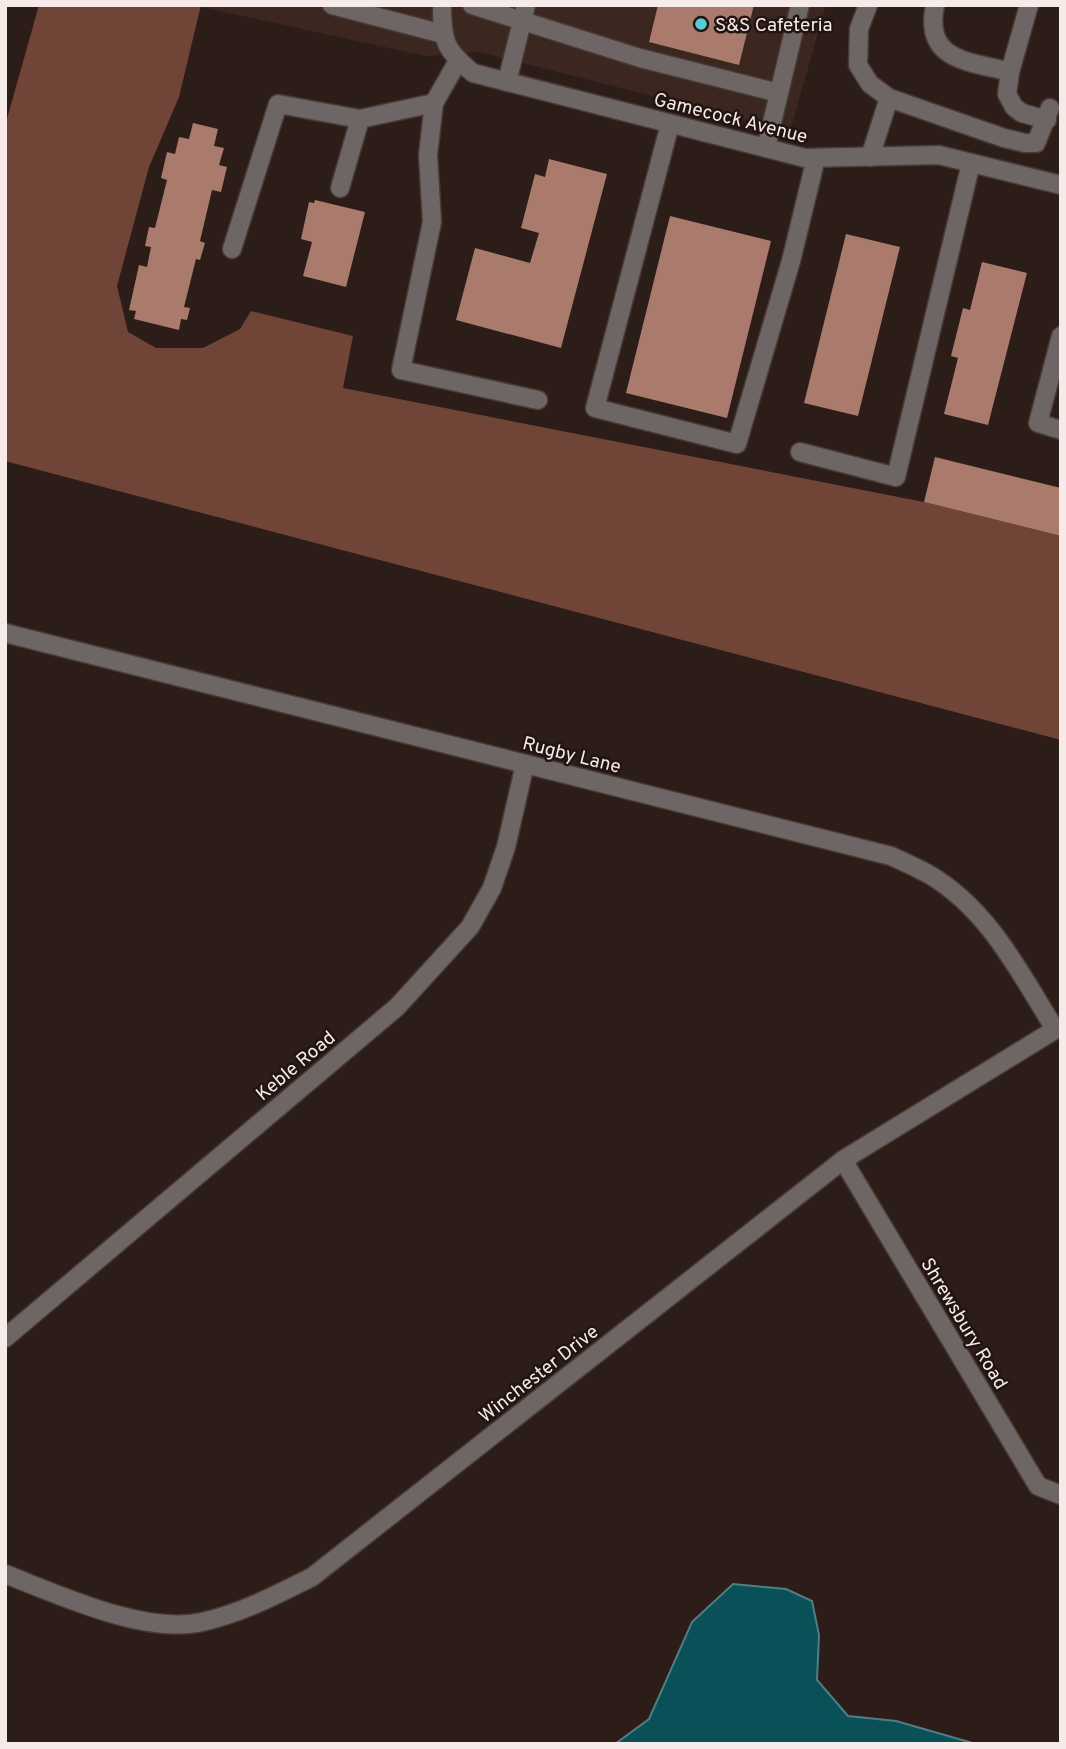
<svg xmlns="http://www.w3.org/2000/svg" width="1066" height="1749" font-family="Overpass,sans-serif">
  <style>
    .built { fill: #3b2620 }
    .forest { fill: #704437 }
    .water { fill: #095058; stroke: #507e83; stroke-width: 2 }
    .building { fill: #aa7a6c }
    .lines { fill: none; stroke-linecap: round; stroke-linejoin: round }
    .lane-casing { stroke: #483a36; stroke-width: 21 }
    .street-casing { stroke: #483a36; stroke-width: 21 }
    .lane { stroke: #6e6664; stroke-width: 18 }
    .street { stroke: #6e6664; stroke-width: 18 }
    .poi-dot { fill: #53cbda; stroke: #221410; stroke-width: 2.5 }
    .labels { text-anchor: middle; stroke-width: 5; stroke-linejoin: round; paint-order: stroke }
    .poi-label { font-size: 19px; fill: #f6ebe8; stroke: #221410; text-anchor: start }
    .street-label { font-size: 19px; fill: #f6ebe8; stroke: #221410 }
  </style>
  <rect width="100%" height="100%" fill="#2c1d19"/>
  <path class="built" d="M201,5H826L790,131L479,52L426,56L201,7Z"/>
  <path class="forest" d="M39,5H201L179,97L149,167L117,286L128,332L156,348H203L240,329L251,311L353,336L343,388L924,502L1061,536V740L5,461V126Z"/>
  <path class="water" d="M733,1584L786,1589L812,1601L819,1635L817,1680L848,1716L896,1721L976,1744H615L649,1719L692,1622Z"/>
  <g class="building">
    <path d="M658,5H754L739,65L649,42Z"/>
    <path d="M193,123L218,129L214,146L224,148L219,165L227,167L221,192L212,190L200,241L205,243L200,260L196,259L184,307L190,308L187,320L181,319L179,330L134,319L136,311L129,310L139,265L147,267L151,247L145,246L149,227L155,228L167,180L161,178L167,152L175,154L179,137L189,139Z"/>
    <path d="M549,159L607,174L561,348L456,320L475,248L530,263L539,233L521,228L535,174L545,177Z"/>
    <path d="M315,200L365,212L346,287L303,276L312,242L301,239L309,202L314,203Z"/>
    <path d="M670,216L771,241L727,418L626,393Z"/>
    <path d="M846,234L900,247L858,416L804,403Z"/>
    <path d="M982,262L1027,273L988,425L944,414L958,358L951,356L963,308L970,310Z"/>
    <path d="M935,457L1061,488V536L924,502Z"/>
  </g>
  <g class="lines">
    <g class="lane-casing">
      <g id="lane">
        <path d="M332,5L443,34"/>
        <path d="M472,5L640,58L779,93"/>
        <path d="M868,5L859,29L858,65L870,84L889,98L1004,138L1025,143H1036L1050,108"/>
        <path d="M935,5C923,61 969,61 1010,72"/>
        <path d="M1029,5L1010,72L1007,94L1014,107L1022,113L1047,120"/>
        <path d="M458,61L434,103L428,155L432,222L401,370L538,400"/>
        <path d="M507,82L526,5"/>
        <path d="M670,124L595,408L737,444L791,261L816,158"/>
        <path d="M766,148L800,5"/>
        <path d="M870,157L889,98"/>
        <path d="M340,188L360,119"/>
        <path d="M232,249L278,104L360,119L434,103"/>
        <path d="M1061,336L1038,423L1061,430"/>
        <path d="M800,452L896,477L971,163"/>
      </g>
    </g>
    <g class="street-casing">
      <g id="street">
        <path d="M442,5C442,41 445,50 473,73L805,158L939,155L1061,185"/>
        <path d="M5,633L891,856C904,862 918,868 930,875C989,910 1020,973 1055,1029"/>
        <path d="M843,1160L1038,1486L1061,1495"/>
        <path d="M5,1338L397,1007L470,927L492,888L506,847L525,764"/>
        <path d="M5,1574C59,1595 145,1635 202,1622C242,1613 276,1595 312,1577L843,1160L1061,1026"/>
      </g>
    </g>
    <use href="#lane" class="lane"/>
    <use href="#street" class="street"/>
  </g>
  <circle class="poi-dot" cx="701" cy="24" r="7"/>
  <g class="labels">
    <g class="poi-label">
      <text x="715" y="31">S&amp;S Cafeteria</text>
    </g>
    <g class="street-label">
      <text transform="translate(731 117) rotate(14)" y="7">Gamecock Avenue</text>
      <text transform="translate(572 754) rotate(14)" y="7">Rugby Lane</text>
      <text transform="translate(295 1065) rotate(-40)" y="7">Keble Road</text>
      <text transform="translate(965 1323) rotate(59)" y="7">Shrewsbury Road</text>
      <text transform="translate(538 1373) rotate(-38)" y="7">Winchester Drive</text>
    </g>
  </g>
  <rect width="1066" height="1749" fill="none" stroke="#f6ebe8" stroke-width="14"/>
</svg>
